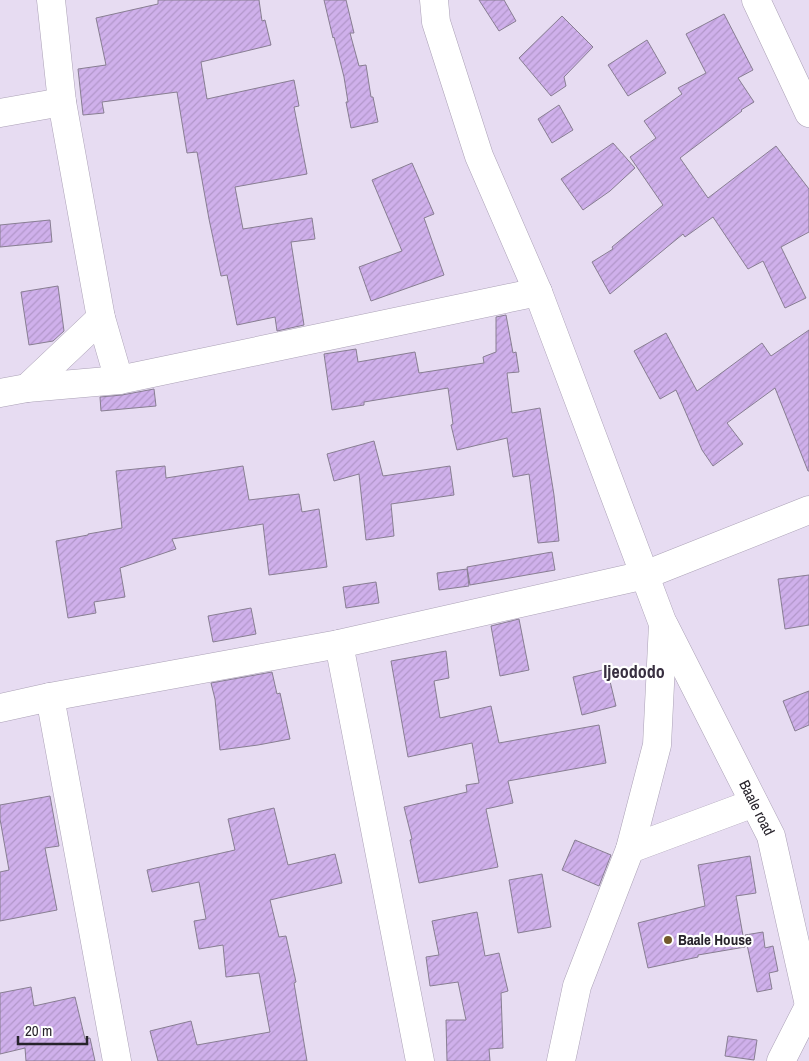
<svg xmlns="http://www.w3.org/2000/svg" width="809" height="1061" font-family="'Archivo Narrow',sans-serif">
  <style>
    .building { fill: url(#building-hatch); stroke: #887e92 }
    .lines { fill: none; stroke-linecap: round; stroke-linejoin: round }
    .minor-casing { stroke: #aba1b6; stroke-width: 29 }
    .minor { stroke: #fff; stroke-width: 28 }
    .poi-dot { fill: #735a2b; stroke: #fff; stroke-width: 2 }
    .labels { text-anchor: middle; stroke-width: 4.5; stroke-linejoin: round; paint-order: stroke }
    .street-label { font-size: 15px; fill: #27232b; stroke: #fff }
    .poi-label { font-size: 15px; font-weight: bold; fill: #27232b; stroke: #fff; text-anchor: start }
    .quarter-label { font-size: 18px; font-weight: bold; fill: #382f40; stroke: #fff }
  </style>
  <defs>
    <pattern id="building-hatch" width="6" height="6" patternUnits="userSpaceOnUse" patternTransform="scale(1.25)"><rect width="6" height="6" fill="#cfb0eb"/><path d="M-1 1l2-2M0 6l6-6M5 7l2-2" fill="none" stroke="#b297ca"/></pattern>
  </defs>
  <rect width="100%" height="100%" fill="#e7dcf2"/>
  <g class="building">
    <path d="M158,0H259L262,21L265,20L271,45L201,62L207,99L294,80L299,106L294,107L307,174L235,187L243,229L312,218L315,239L291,242L304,325L277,331L275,317L237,325L227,275L221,276L209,219L197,152L187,153L177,92L102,102L104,113L83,115L78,69L106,65L96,18L158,4Z"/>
    <path d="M324,0H346L354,33H350L359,66L366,65L371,97H373L378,122L351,128L346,102H348L344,77L334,37L333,38Z"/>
    <path d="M479,0H504L516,21L499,31Z"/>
    <path d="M724,14L753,70L738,78L754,102L741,110L742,111L680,158L708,198L776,146L809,189V232L781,247L806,298L785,308L763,261L748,269L713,217L685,237L683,234L610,294L592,262L613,249L612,247L663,205L630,157L656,138L644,121L682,94L678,88L706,73L686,34Z"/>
    <path d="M562,16L593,47L564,77L566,86L551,96L519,58Z"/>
    <path d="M647,40L666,73L628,96L608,65Z"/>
    <path d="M559,105L573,130L552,143L538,119Z"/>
    <path d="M613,143L635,168L610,191L583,210L561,179Z"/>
    <path d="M412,163L434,214L424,218L444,275L371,301L359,267L402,251L372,180Z"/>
    <path d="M50,220L52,242L0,247V225Z"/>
    <path d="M58,286L64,331L53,341L29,345L21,292Z"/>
    <path d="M506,315L513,353L516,352L519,372L507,373L512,413L540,408L554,495L559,541L538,543L529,474L513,477L507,438L457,450L451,425L453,424L448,388L364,402V405L332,410L324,354L356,349L358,362L415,352L419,373L484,363L483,357L496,352V317Z"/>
    <path d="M809,330V471H808L775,388L727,423L743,444L713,466L702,450L676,390L660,399L634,351L666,333L697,391L762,343L771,356Z"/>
    <path d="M154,389L156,406L101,411L100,397L122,395Z"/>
    <path d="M374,441L383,476L450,466L454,495L391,504L394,536L366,540L359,474L334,481L327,454Z"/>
    <path d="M165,466L166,478L243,466L249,500L299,494L302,512L319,509L327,567L269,575L263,524L172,539L176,549L120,568L125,597L94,602L96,613L68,618L56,541L88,535V534L122,528L116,471Z"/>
    <path d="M552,552L555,570L470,585L467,567Z"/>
    <path d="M467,569L469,586L439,590L437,573Z"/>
    <path d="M809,575V625L785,629L778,579Z"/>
    <path d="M376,582L379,603L346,608L343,587Z"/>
    <path d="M251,608L256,634L213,642L208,616Z"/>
    <path d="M519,619L529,670L500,676L491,626Z"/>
    <path d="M446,651L449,678L434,681L440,718L491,706L499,743L599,725L606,763L508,781L513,803L486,809L498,867L419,883L410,840L412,839L404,807L467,792L466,785L479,783L472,743L408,757L391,661Z"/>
    <path d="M607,669L616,706L582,715L573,677Z"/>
    <path d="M272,672L277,694L280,693L290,739L258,745L220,750L215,699L211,683Z"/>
    <path d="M809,691V725L795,731L783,701Z"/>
    <path d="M50,796L59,846L45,848L57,910L0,921V872L9,870L0,819V805Z"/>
    <path d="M274,808L288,865L335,854L342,883L270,900L279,937L286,936L296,982L294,983L307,1061H158L150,1031L191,1021L197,1045L270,1032L259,973L226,977L223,945L199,949L194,921L206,919L199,882L152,892L147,870L235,850L228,819Z"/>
    <path d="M575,840L611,855L599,886L562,870Z"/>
    <path d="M750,856L756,893L736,896L745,947L698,955V957L648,968L638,923L705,906L698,865Z"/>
    <path d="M542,874L551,927L518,933L509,880Z"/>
    <path d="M477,912L485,956L499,953L508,991L501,993L503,1048L489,1049L490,1061H447L446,1020H466L458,982L430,986L426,957L439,955L432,921Z"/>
    <path d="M763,932L765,948L773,946L778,971L769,973L772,989L757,992L745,935Z"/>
    <path d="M31,987L34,1006L75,997L85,1039L90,1038L95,1061H26L25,1048L0,1054V993Z"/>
    <path d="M728,1036L757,1040L754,1060L725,1056Z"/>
  </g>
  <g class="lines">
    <g class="minor-casing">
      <g id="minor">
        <path d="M51,0L62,102L101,318L119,380"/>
        <path d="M434,0L436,22L479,156L538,292L663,624L657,745L630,849L577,986L561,1061"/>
        <path d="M756,0L809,113"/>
        <path d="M0,113L62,102"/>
        <path d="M27,388L101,318"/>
        <path d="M0,393L27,388L119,380L538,292"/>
        <path id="s1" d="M664,625L771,836L809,1005"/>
        <path d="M339,644L420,1061"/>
        <path d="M50,697L117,1061"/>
        <path d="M0,708L50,697L339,644L645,575L809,510"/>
        <path d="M630,849L754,803"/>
        <path d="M781,1061L809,1006"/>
      </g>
    </g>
    <use href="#minor" class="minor"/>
  </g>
  <circle class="poi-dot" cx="668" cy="940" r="5"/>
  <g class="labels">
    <g class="street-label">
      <text dy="5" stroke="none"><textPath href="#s1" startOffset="205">Baale road</textPath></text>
    </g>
    <g class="poi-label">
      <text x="678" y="945">Baale House</text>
    </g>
    <g class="quarter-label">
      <text x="634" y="678">Ijeododo</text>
    </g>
  </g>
  <path d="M18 1036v8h69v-8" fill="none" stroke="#27232b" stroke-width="2.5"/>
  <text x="25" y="1036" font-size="15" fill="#27232b" stroke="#ffffff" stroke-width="4" paint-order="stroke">20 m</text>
</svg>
